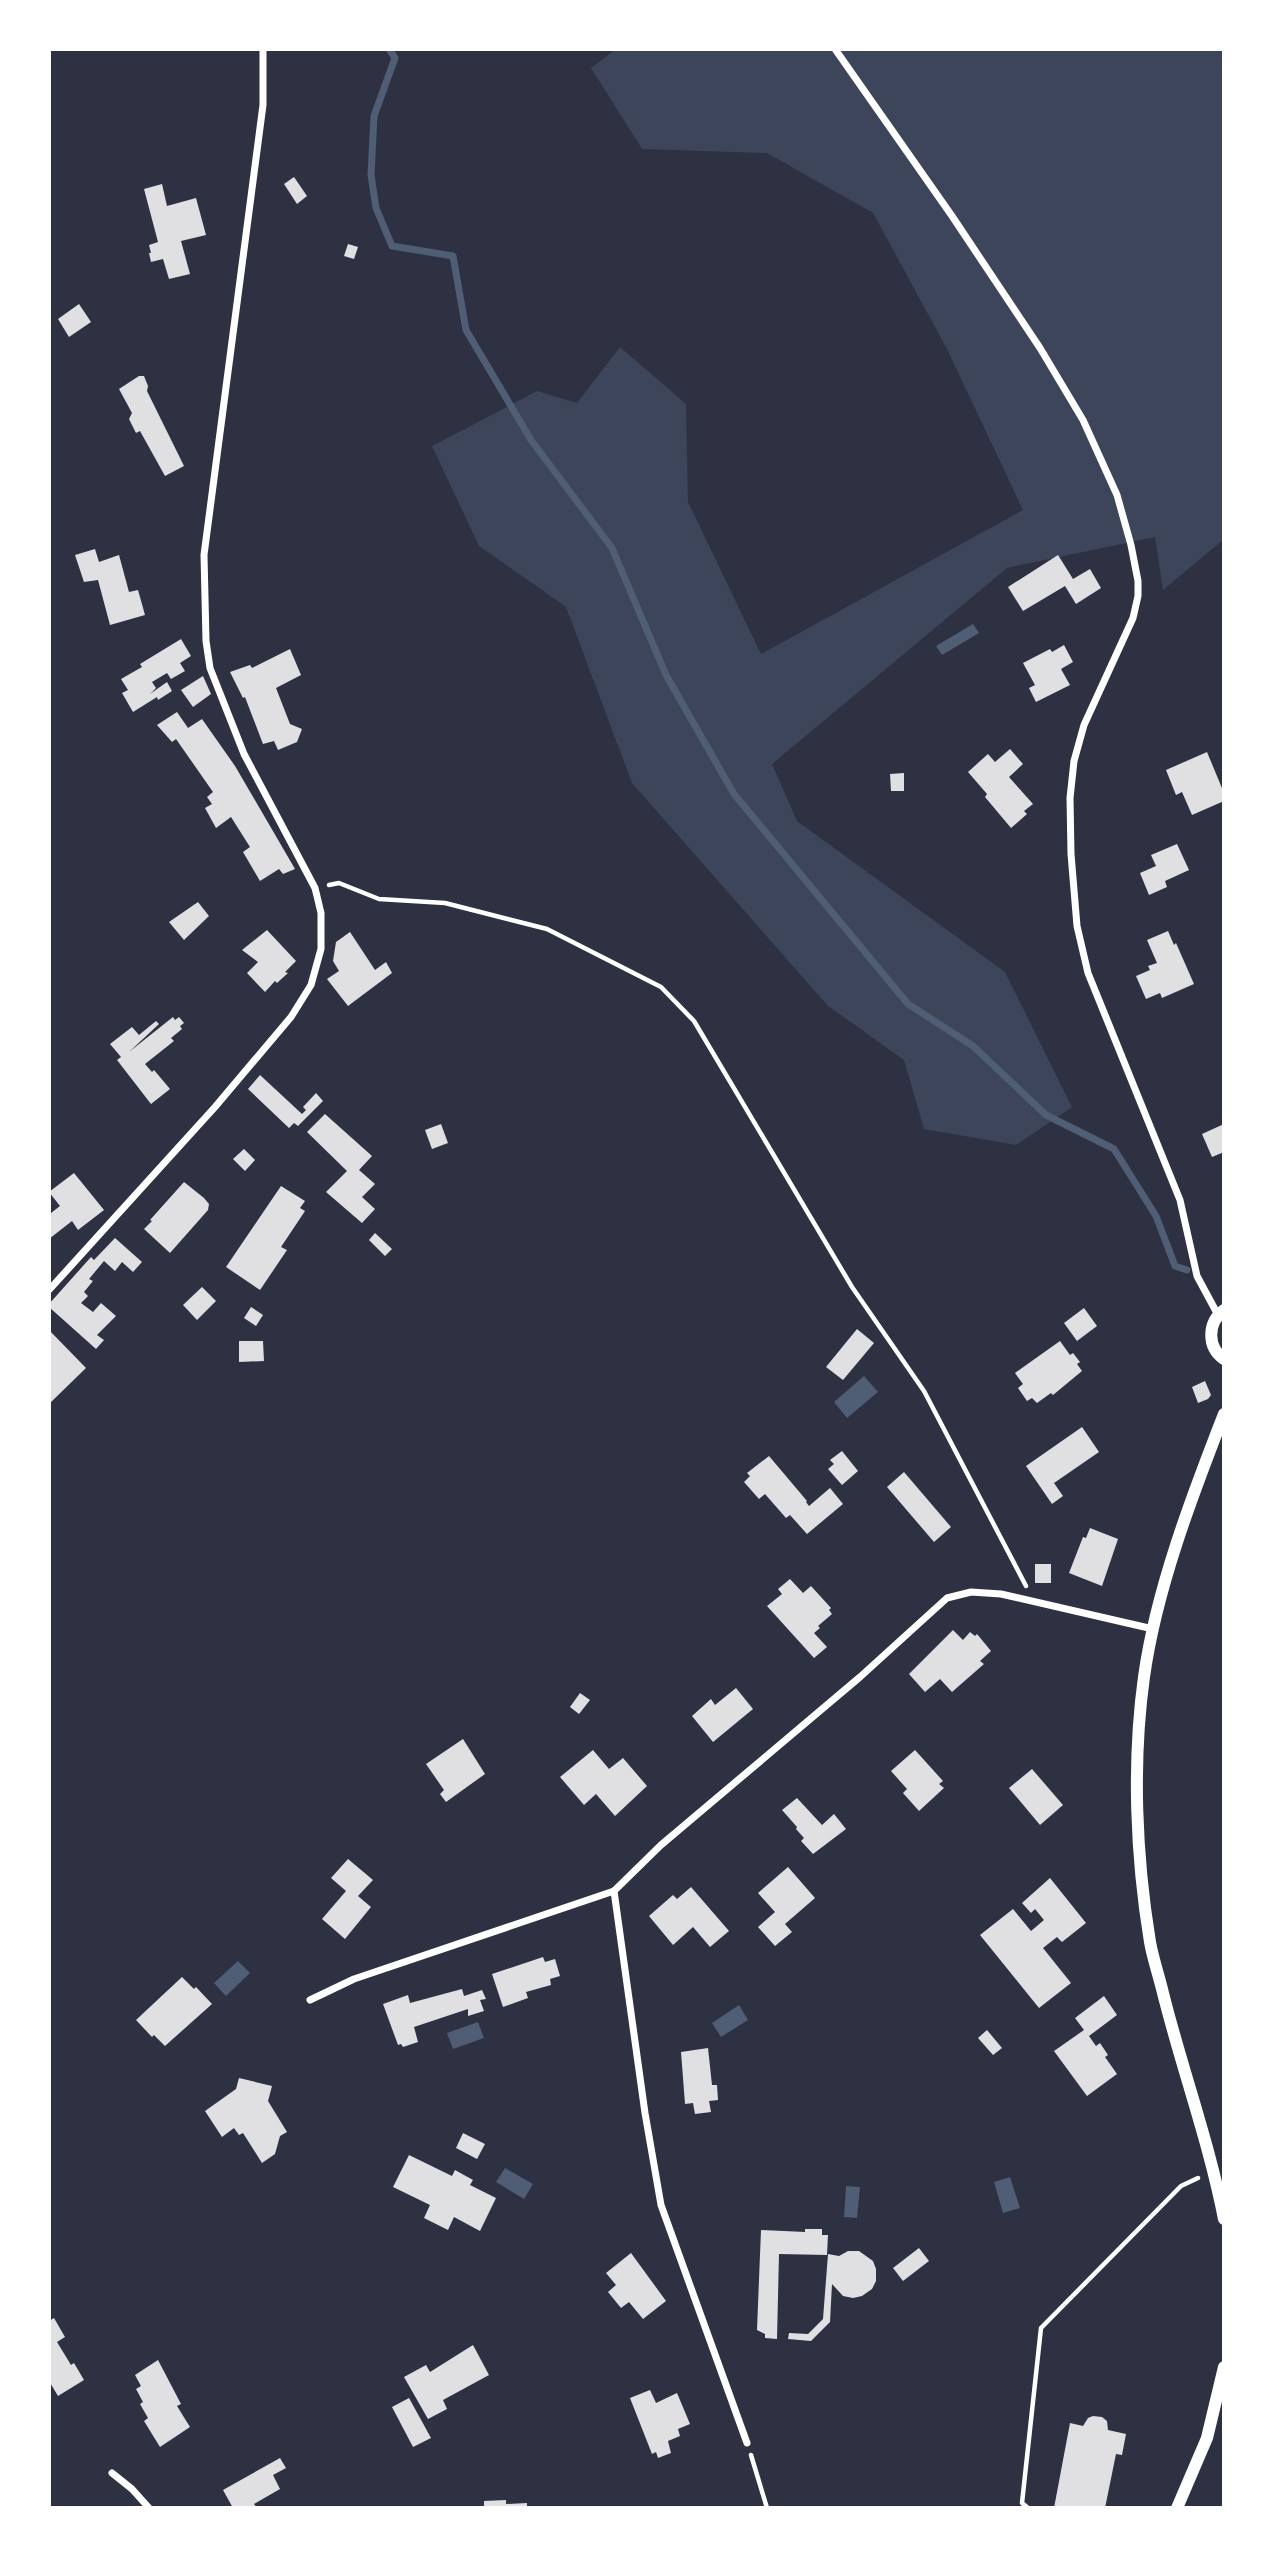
<svg xmlns="http://www.w3.org/2000/svg" width="1273" height="2557" font-family="Cabin,sans-serif">
  <style>
    .green { fill: #3c4559 }
    .water { fill: #4f5d75 }
    .lines { fill: none; stroke-linecap: round; stroke-linejoin: round }
    .stream { stroke: #4f5d75; stroke-width: 7 }
    .building { fill: #e0e0e3 }
    .path { stroke: #fff; stroke-width: 4.5 }
    .minor { stroke: #fff; stroke-width: 7 }
    .tertiary { stroke: #fff; stroke-width: 12 }
  </style>
  <rect width="100%" height="100%" fill="#2d3142"/>
  <path class="green" d="M616,49H1224V539L1163,590L1155,537L1007,568L772,764L797,821L1005,972L1072,1107L1016,1145L924,1129L904,1060L828,1006L632,783L566,607L479,546L432,446L537,391L577,403L620,347L686,404L688,502L761,654L1023,510L947,349L873,213L767,153L642,149L591,68Z"/>
  <g class="water">
    <path d="M973,624L979,633L942,655L936,646Z"/>
    <path d="M864,1376L878,1392L847,1418L834,1402Z"/>
    <path d="M238,1961L250,1973L226,1996L214,1983Z"/>
    <path d="M739,2005L748,2020L721,2037L712,2023Z"/>
    <path d="M478,2022L484,2038L453,2049L447,2033Z"/>
    <path d="M505,2168L533,2184L524,2199L496,2182Z"/>
    <path d="M1010,2177L1020,2208L1003,2213L994,2182Z"/>
    <path d="M846,2186L860,2187L857,2218L844,2217Z"/>
  </g>
  <g class="lines">
    <path class="stream" d="M389,49L395,58L374,116L371,175L376,208L392,246L453,256L466,330L531,440L612,548L666,675L734,794L908,1004L973,1046L1046,1115L1114,1149L1156,1216L1175,1266L1187,1270"/>
  </g>
  <g class="building">
    <path d="M294,177L307,196L297,204L284,184Z"/>
    <path d="M162,184L167,206L196,198L206,235L181,241L190,274L169,279L163,259L151,262L149,253H151L149,245L158,242L144,189Z"/>
    <path d="M348,244L358,247L354,259L344,256Z"/>
    <path d="M79,304L91,322L69,337L58,319Z"/>
    <path d="M139,376H144L148,386L147,391L184,466L165,476L140,431L136,433L129,419L132,413L119,389Z"/>
    <path d="M95,549L99,562L119,555L129,592L138,590L145,615L110,625L98,580L84,582L75,555Z"/>
    <path d="M1058,555L1073,579L1090,569L1101,588L1076,604L1065,586L1023,611L1008,587Z"/>
    <path d="M181,639L191,656L180,663L185,671L171,679L167,673L152,682L156,688L150,694L167,682L172,691L158,700L157,697L133,712L122,693L128,690L121,679L142,667L140,664Z"/>
    <path d="M1064,645L1073,662L1061,669L1070,685L1036,702L1029,688L1035,685L1023,663L1050,649L1052,652Z"/>
    <path d="M290,649L301,675L276,688L290,724L302,729L297,742L278,750L274,741L263,744L245,697L243,698L230,672L250,665L252,668Z"/>
    <path d="M203,676L211,694L193,707L181,690Z"/>
    <path d="M177,712L188,728L202,719L235,766L295,869L283,874L279,869L260,881L243,852L250,847L231,817L216,828L205,808L212,804L207,797L213,792L176,739L172,742L157,725Z"/>
    <path d="M1010,749L1023,764L1009,777L1033,804L1024,811L1027,814L1011,828L985,797L987,794L968,772L988,754L995,762Z"/>
    <path d="M1207,752L1224,793V801L1192,815L1182,792L1176,795L1166,770Z"/>
    <path d="M904,773V791H891L890,774Z"/>
    <path d="M1177,844L1189,870L1165,881L1167,887L1149,895L1140,873L1156,866L1151,855Z"/>
    <path d="M198,902L209,916L184,940L169,922Z"/>
    <path d="M267,930L296,961L285,972L288,973L277,983L275,981L265,992L247,973L258,962L242,950Z"/>
    <path d="M1168,931L1174,945L1176,943L1194,984L1162,998L1160,993L1146,999L1136,976L1150,970L1148,966L1157,963L1147,940Z"/>
    <path d="M350,932L375,970L386,962L392,973L348,1006L327,979L339,971L333,961L336,942Z"/>
    <path d="M173,1017L175,1020L179,1017L184,1023L180,1026L182,1029L171,1038L174,1041L145,1064L152,1072L154,1070L170,1089L151,1104L117,1060L121,1057L110,1044L132,1027L139,1035L156,1021L159,1024L129,1052Z"/>
    <path d="M260,1075L302,1114L306,1110L303,1107L316,1093L323,1101L298,1126L294,1123L289,1128L248,1089Z"/>
    <path d="M325,1114L372,1156L359,1170L375,1184L362,1197L375,1209L362,1223L326,1192L347,1171L307,1132Z"/>
    <path d="M441,1124L448,1143L432,1149L425,1130Z"/>
    <path d="M1224,1124V1152L1212,1157L1202,1134Z"/>
    <path d="M244,1149L255,1160L245,1171L233,1159Z"/>
    <path d="M74,1173L104,1210L78,1230L72,1221L49,1239V1211L51,1213L60,1206L49,1192Z"/>
    <path d="M184,1182L204,1198L209,1204L208,1210L170,1253L144,1229L152,1221L150,1220Z"/>
    <path d="M281,1186L305,1201L300,1208L305,1211L281,1247L287,1250L260,1290L226,1267Z"/>
    <path d="M375,1233L392,1249L385,1256L369,1240Z"/>
    <path d="M115,1238L142,1262L133,1272L122,1262L115,1271L104,1261L89,1279L93,1281L84,1292L88,1296L81,1303L93,1312L101,1303L116,1316L97,1335L104,1340L96,1349L49,1307V1304L91,1257L94,1260Z"/>
    <path d="M202,1287L216,1301L197,1320L183,1305Z"/>
    <path d="M251,1307L263,1315L256,1326L244,1318Z"/>
    <path d="M1084,1308L1097,1326L1077,1341L1064,1323Z"/>
    <path d="M857,1329L874,1343L843,1380L826,1367Z"/>
    <path d="M49,1330L86,1368L49,1404L50,1363Z"/>
    <path d="M239,1341H263L264,1361L239,1362Z"/>
    <path d="M1060,1341L1070,1355L1073,1353L1080,1362L1077,1364L1082,1371L1053,1395L1051,1393L1037,1403L1032,1398L1027,1401L1018,1388L1023,1384L1015,1373Z"/>
    <path d="M1205,1381L1211,1395L1208,1399L1198,1403L1192,1387Z"/>
    <path d="M1082,1427L1099,1452L1054,1483L1063,1496L1052,1504L1026,1466Z"/>
    <path d="M842,1451L858,1471L842,1485L828,1469L834,1464L830,1460Z"/>
    <path d="M769,1456L807,1501L806,1502L809,1506L830,1488L843,1504L807,1534L790,1515L786,1518L765,1494L759,1499L744,1482L750,1476L747,1473Z"/>
    <path d="M904,1472L951,1527L934,1542L887,1487Z"/>
    <path d="M1090,1528L1118,1539L1102,1586L1069,1573L1083,1537L1086,1538Z"/>
    <rect x="1035" y="1564" width="16" height="19"/>
    <path d="M790,1579L803,1593L811,1586L831,1608L829,1610L832,1614L818,1626L820,1628L814,1633L827,1647L814,1658L767,1606L782,1594L778,1589Z"/>
    <path d="M953,1630L963,1640L970,1632L975,1636L977,1634L991,1651L980,1661L984,1664L952,1692L940,1679L925,1692L909,1674Z"/>
    <path d="M736,1688L753,1709L713,1742L692,1716L711,1699L715,1705Z"/>
    <path d="M580,1693L590,1700L579,1714L570,1707Z"/>
    <path d="M463,1739L485,1774L446,1802L440,1794L444,1790L426,1764Z"/>
    <path d="M593,1750L609,1769L623,1758L647,1786L615,1816L596,1794L584,1805L560,1777Z"/>
    <path d="M915,1750L943,1781L939,1784L944,1788L919,1811L903,1793L907,1789L891,1771Z"/>
    <path d="M1032,1769L1063,1805L1040,1825L1009,1788Z"/>
    <path d="M797,1798L822,1825L834,1814L846,1829L813,1854L801,1841L804,1838L796,1829L797,1827L782,1810Z"/>
    <path d="M348,1859L373,1880L358,1896L371,1907L345,1939L322,1919L346,1891L331,1878Z"/>
    <path d="M788,1867L815,1898L785,1924L792,1932L775,1946L758,1927L775,1912L758,1893Z"/>
    <path d="M1050,1878L1086,1923L1062,1942L1057,1937L1043,1948L1071,1983L1039,2008L980,1935L1013,1909L1031,1931L1044,1920L1035,1909L1031,1913L1022,1903Z"/>
    <path d="M691,1887L729,1931L710,1947L693,1927L673,1945L649,1916L673,1895L677,1899Z"/>
    <path d="M543,1957L545,1962L555,1959L560,1976L550,1979L551,1985L526,1992L528,1998L503,2007L492,1974Z"/>
    <path d="M182,1977L194,1989L196,1987L212,2004L165,2046L154,2035L152,2037L136,2020Z"/>
    <path d="M462,1989L464,1996L482,1990L486,1999L480,2000L484,2011L468,2016V2009L414,2027L418,2042L403,2047L401,2044L398,2045L383,2004L408,1995L410,2003Z"/>
    <path d="M1104,1996L1117,2015L1089,2036L1096,2046L1100,2043L1108,2055L1105,2057L1117,2074L1087,2096L1054,2051L1084,2030L1075,2018Z"/>
    <path d="M987,2030L1002,2048L993,2055L978,2038Z"/>
    <path d="M708,2048L712,2085H717L718,2100L709,2101L711,2112L695,2114L693,2103L685,2104L681,2052Z"/>
    <path d="M239,2078L272,2086L268,2101L287,2132L280,2136L275,2154L262,2163L243,2133L239,2135L234,2128L222,2137L205,2111L236,2089Z"/>
    <path d="M463,2133L485,2144L477,2159L456,2148Z"/>
    <path d="M409,2155L452,2176L455,2170L473,2180L470,2185L496,2198L480,2231L454,2217L448,2230L424,2218L430,2205L393,2187Z"/>
    <path d="M805,2229H822V2235H828L827,2255L779,2254L777,2339L765,2338V2334L757,2330L761,2230L805,2232Z"/>
    <path d="M919,2248L929,2261L903,2281L893,2268Z"/>
    <path d="M848,2251H859L873,2261L876,2269V2281L872,2289L862,2296L853,2298L843,2296L832,2284L830,2322L811,2341L788,2339L789,2333L808,2334L823,2319L828,2254L839,2256Z"/>
    <path d="M631,2253L666,2301L643,2319L629,2302L621,2308L608,2292L616,2285L606,2273Z"/>
    <path d="M54,2318L65,2337L57,2342L71,2365L74,2363L84,2380L58,2396L49,2381V2321Z"/>
    <path d="M473,2345L489,2375L443,2400L447,2409L428,2419L404,2377L426,2365L430,2372Z"/>
    <path d="M158,2360L181,2404L177,2406L190,2427L160,2447L144,2421L148,2418L140,2404L143,2402L136,2389L141,2386L135,2375Z"/>
    <path d="M650,2390L656,2403L677,2393L690,2424L678,2429L680,2436L668,2441L671,2453L658,2458L656,2452L652,2454L630,2398Z"/>
    <path d="M409,2398L431,2438L413,2447L392,2407Z"/>
    <path d="M1093,2416L1102,2417L1107,2421L1108,2430L1126,2434L1122,2455L1116,2454L1105,2508H1054L1070,2423L1083,2426L1088,2418Z"/>
    <path d="M280,2458L286,2468L273,2475L280,2489L254,2504L257,2508H233L223,2490Z"/>
    <path d="M506,2500V2504L527,2503V2508H484V2501Z"/>
  </g>
  <g class="lines">
    <g class="path">
      <path d="M329,885L339,883L379,899L445,903L547,929L661,987L694,1021L852,1287L924,1391L1026,1586"/>
      <path d="M751,2455L767,2508"/>
      <path d="M1028,2508L1022,2503L1041,2328L1181,2186L1198,2178"/>
    </g>
    <g class="minor">
      <path d="M835,49L952,216L1040,348L1083,420L1117,495L1131,545L1138,581V596L1133,618L1084,725L1074,761L1070,798L1071,854L1077,926L1088,973L1180,1200L1197,1276L1218,1315"/>
      <path d="M49,1290L215,1107L291,1017L311,985L321,949V913L315,888L244,754L210,668L206,641L204,555L263,105V49"/>
      <path d="M614,1891L645,2113L661,2205L747,2443"/>
      <path d="M310,2000L354,1979L614,1891L661,1845L860,1677L947,1598L971,1592L1001,1594L1153,1629"/>
      <path d="M112,2473L132,2489L149,2508"/>
    </g>
    <g class="tertiary">
      <path d="M1224,1310C1207,1323 1207,1347 1224,1359"/>
      <path d="M1224,1414C1192,1496 1156,1590 1144,1677C1132,1763 1136,1857 1150,1942C1153,1959 1159,1976 1163,1993C1182,2069 1209,2142 1224,2219"/>
      <path d="M1177,2508L1207,2438L1224,2367"/>
    </g>
  </g>
  <rect width="1273" height="2557" fill="none" stroke="#ffffff" stroke-width="102"/>
</svg>
